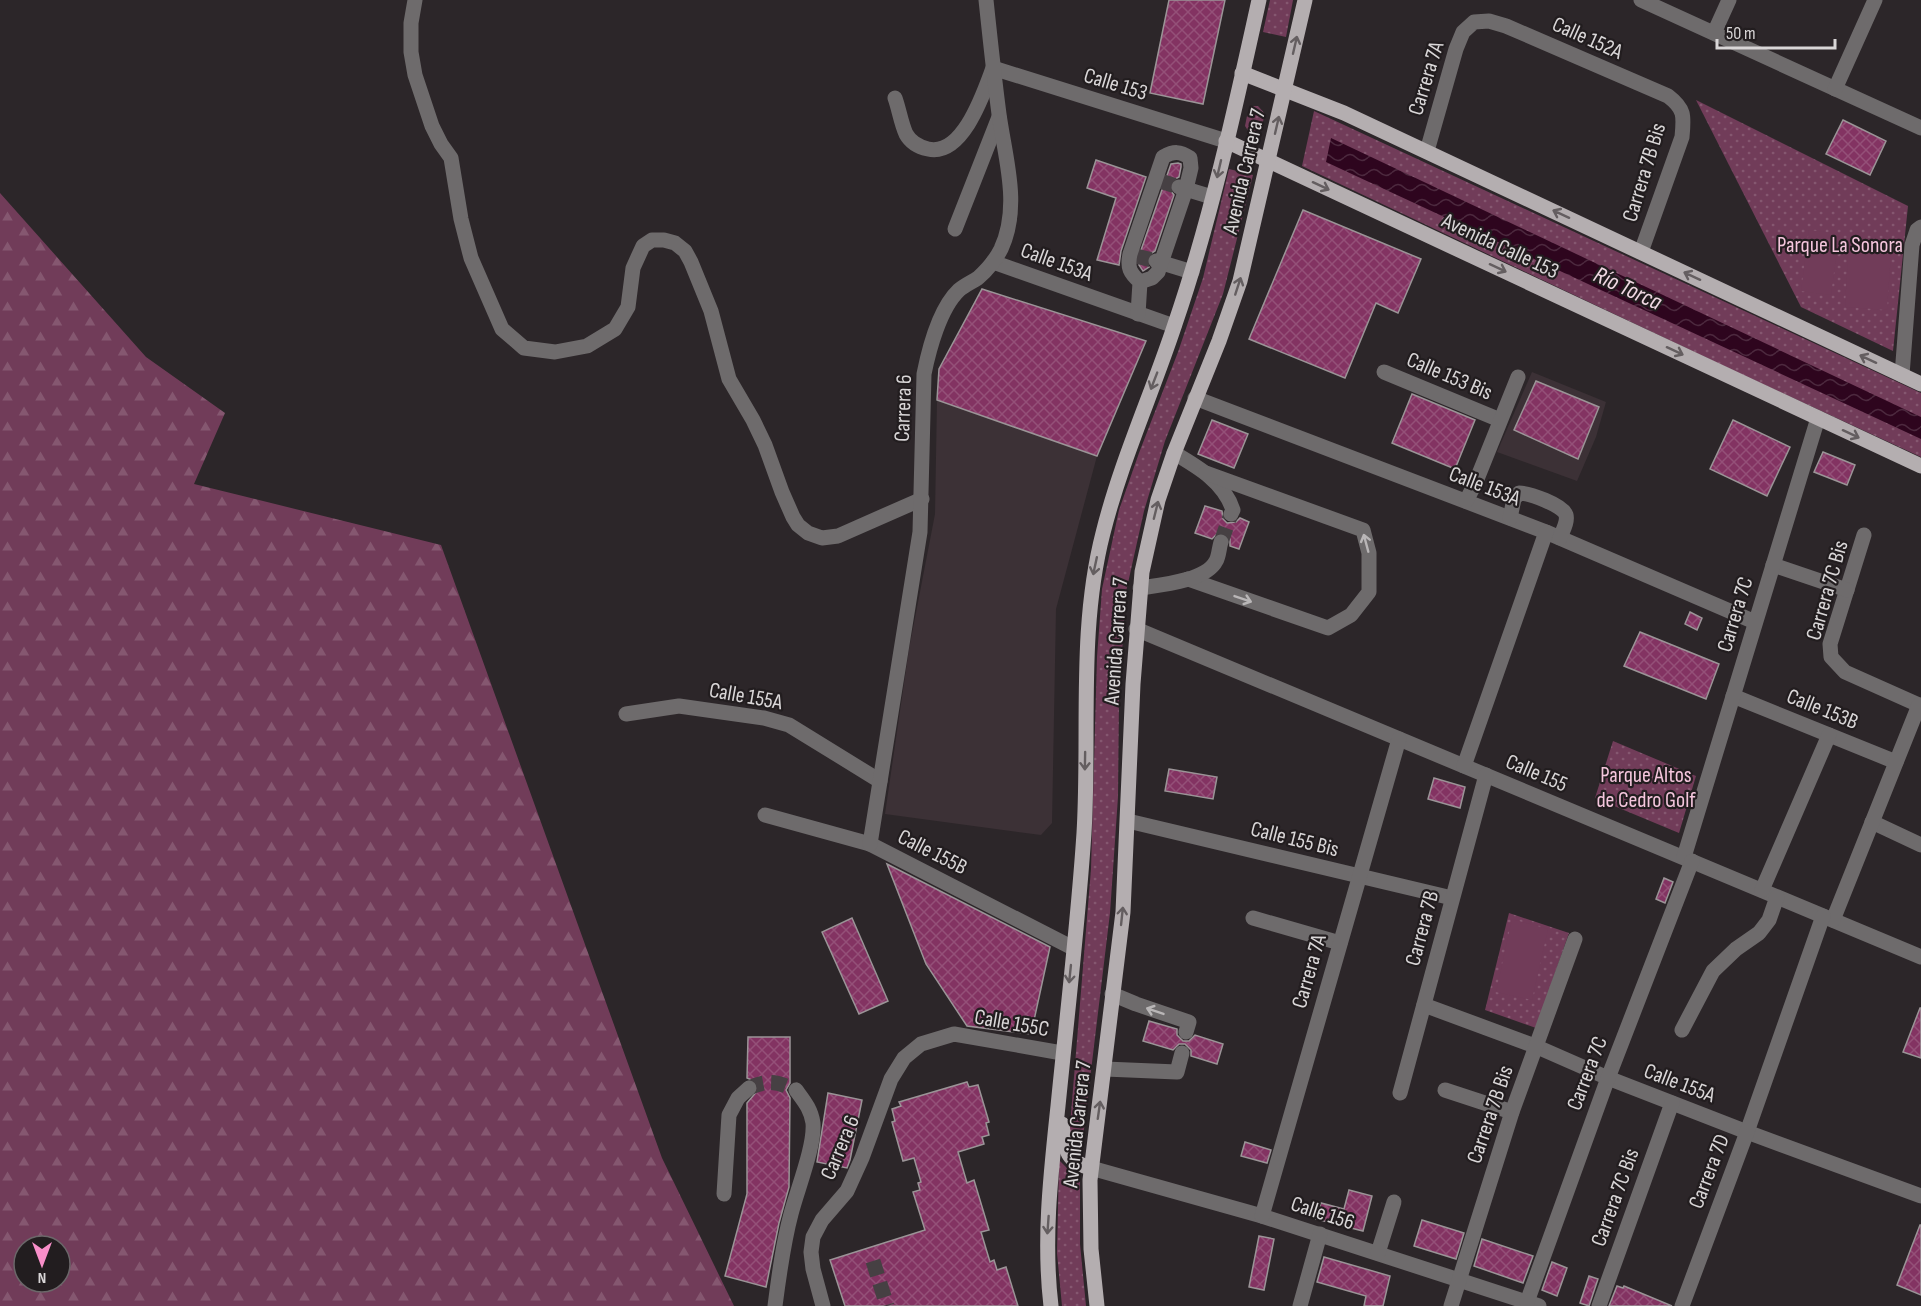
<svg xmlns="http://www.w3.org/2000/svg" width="1921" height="1306" font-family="'Sofia Sans Condensed',sans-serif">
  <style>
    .built { fill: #3c3136 }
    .grass { fill: url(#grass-dots) }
    .forest { fill: url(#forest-firs); fill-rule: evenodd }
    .pitch { fill: #713c59 }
    .water { fill: url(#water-waves) }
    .building { fill: url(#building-cross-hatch); stroke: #9b9497; stroke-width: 1.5 }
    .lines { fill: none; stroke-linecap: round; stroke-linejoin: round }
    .minor-tunnel { stroke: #464043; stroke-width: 15; stroke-dasharray: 15 8; stroke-linecap: butt }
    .minor { stroke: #6e6b6c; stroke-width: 15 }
    .major { stroke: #b4aeb0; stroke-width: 15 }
    .oneway { stroke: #645e60 }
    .oneway2 { stroke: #b9b6b7 }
    .labels { text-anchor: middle; stroke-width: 4.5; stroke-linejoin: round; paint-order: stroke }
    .street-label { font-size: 22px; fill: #d9d6d7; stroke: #221d1f }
    .park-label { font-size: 22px; fill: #f5c6dd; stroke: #221d1f }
    .water-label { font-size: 24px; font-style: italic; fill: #f0d8e3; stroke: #221d1f }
  </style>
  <defs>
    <pattern id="grass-dots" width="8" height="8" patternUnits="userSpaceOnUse" patternTransform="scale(1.5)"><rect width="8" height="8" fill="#713c59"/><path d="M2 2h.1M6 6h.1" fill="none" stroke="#855770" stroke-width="1.8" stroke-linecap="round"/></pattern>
    <pattern id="forest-firs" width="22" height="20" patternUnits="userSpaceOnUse" patternTransform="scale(1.5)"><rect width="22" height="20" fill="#713c59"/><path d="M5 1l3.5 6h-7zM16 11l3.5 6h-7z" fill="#855770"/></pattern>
    <pattern id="water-waves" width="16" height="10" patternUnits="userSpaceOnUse" patternTransform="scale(1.5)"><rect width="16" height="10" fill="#2e051e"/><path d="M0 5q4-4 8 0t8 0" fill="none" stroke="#4c293e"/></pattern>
    <pattern id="building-cross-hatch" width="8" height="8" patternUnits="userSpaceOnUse" patternTransform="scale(1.5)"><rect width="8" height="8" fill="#833362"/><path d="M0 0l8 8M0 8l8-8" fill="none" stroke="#945078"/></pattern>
  </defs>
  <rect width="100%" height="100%" fill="#2c2629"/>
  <g class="built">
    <path d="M1532,372L1606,402L1596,437L1577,481L1497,452Z"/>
    <path d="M937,400L1097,456L1056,609L1052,823L1041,835L885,814L909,649L935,514Z"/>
  </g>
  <g class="grass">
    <path d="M1270,0H1293L1286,37L1263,32Z"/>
    <path d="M1696,100L1908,206L1893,351L1801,307Z"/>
    <path d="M1253,106H1258L1265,114L1261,129L1255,136L1251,135L1245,126L1247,116Z"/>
    <path d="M1314,111L1921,393V457L1726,367L1302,166Z"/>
    <path d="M1229,169L1253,175L1223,294L1165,441L1144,511L1126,592L1119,699L1118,797L1110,913L1081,1154L1072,1150L1069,1138L1091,869L1097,657L1102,589L1119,510L1139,453L1178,352L1203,278Z"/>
    <path d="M1613,741L1696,776L1679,833L1595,798Z"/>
    <path d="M1509,913L1569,933L1536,1028L1485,1010Z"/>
    <path d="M1059,1160L1069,1170L1080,1178V1244L1086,1306H1062L1057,1253Z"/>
  </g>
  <path class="forest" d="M0,193L146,357L225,413L194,484L441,545L662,1158L734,1306H0ZM24,1246H60V1282H24Z"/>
  <g class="pitch">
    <path d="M1809,230L1839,234L1831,295L1801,291Z"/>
    <path d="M1849,237L1892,240L1887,310L1845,307Z"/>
    <path d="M1512,919L1548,929L1532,1000L1496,992Z"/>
  </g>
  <path class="water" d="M1331,138L1921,417V439L1326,162Z"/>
  <g class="building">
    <path d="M1169,0H1225L1203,104L1150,93Z"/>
    <path d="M1843,120L1886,141L1870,175L1826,154Z"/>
    <path d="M1096,160L1146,177L1121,251L1119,265L1097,260L1116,198L1087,188Z"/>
    <path d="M1178,163L1181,164V167L1179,177L1173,180L1170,185V190L1174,195L1155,251L1150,254L1147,258L1146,263L1149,267L1143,271L1139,265V256L1171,164Z"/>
    <path d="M1303,210L1421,259L1398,313L1376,303L1345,378L1249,339Z"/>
    <path d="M982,289L1146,341L1097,456L937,400L939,369Z"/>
    <path d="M1536,381L1599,407L1578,459L1514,430Z"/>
    <path d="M1412,394L1475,420L1455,469L1392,443Z"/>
    <path d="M1212,420L1248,434L1234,468L1198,454Z"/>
    <path d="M1733,420L1790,447L1767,496L1710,469Z"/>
    <path d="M1823,452L1855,465L1847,485L1814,472Z"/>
    <path d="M1205,506L1222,511L1223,519L1227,523L1236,522L1240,518L1249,522L1239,549L1230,546V539L1224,533H1218L1212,539L1195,533Z"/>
    <path d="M1690,612L1702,618L1697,630L1685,624Z"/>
    <path d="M1640,632L1719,664L1706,699L1624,666Z"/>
    <path d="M1169,769L1217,777L1213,799L1165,791Z"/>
    <path d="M1434,778L1465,787L1460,808L1428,799Z"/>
    <path d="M887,864L1050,947L1031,1034L967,1026L926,964Z"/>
    <path d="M1664,878L1673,882L1665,903L1656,899Z"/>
    <path d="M852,918L888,1001L859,1014L822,932Z"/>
    <path d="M1920,1008H1921V1058L1903,1052Z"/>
    <path d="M1149,1021L1177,1029V1035L1183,1041H1189L1195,1035L1223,1044L1217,1064L1191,1056V1050L1185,1044H1179L1173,1050L1143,1041Z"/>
    <path d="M748,1037H790V1083L786,1090L790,1098L789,1187L779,1223L766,1287L725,1276L747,1194V1103L758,1090L757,1082L747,1078Z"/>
    <path d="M967,1082L969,1087L978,1085L989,1122L986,1123L989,1135L982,1137L984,1144L958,1152L967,1183L974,1180L989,1230L981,1232L990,1262L994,1260L997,1270L1006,1267L1018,1306H845L830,1260L925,1230L913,1192L920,1190L918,1183L921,1182L914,1158L903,1161L892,1122L895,1121L892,1109L901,1106L899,1102Z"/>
    <path d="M828,1093L862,1100L850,1160L847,1168L817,1162Z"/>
    <path d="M1245,1142L1271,1150L1267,1163L1241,1156Z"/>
    <path d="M1349,1190L1372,1196L1363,1231L1316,1219L1321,1203L1344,1209Z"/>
    <path d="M1422,1220L1464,1233L1456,1259L1414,1246Z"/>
    <path d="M1920,1225H1921V1295L1897,1285Z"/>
    <path d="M1259,1236L1274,1239L1264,1290L1249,1287Z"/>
    <path d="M1482,1239L1533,1256L1523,1283L1474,1266Z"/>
    <path d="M1324,1257L1390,1276L1383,1306H1364L1366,1296L1317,1282Z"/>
    <path d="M1552,1262L1567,1268L1557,1296L1542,1290Z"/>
    <path d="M1589,1276L1598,1279L1589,1306L1580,1303Z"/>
    <path d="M1617,1286L1623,1288L1624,1286L1672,1306H1609Z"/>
  </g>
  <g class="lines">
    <g class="minor-tunnel">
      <path d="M1160,181L1179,187"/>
      <path d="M1136,256L1156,261"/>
      <path d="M1221,542L1231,514"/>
      <path d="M749,1088C769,1079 777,1082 796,1090"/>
      <path d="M873,1261L887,1306"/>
    </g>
    <g class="minor">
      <path d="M415,0L411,23V52L415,75L432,126L441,144L451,158L461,219L471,258L502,329L524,348L555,352L587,346L615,329L628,307L633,268L643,246L652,240H664L675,243L685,251L691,262L711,311L729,379L753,420L765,445L782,492L793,517L798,525L808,533L822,538L838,536L922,499"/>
      <path d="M1641,0L1921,128"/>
      <path d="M1714,33L1729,0"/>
      <path d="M1835,89L1875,0"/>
      <path d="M895,98C899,109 901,123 906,134C911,143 919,147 928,149C963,157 984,92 993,68L1226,141"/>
      <path d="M1427,151L1456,49L1463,32L1474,22L1489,21L1506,26L1668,96C1685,109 1684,116 1682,137L1641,252"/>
      <path d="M1179,187L1212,197"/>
      <path d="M955,229L999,117"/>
      <path d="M1156,261L1192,272"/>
      <path d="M993,262L1174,326"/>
      <path d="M1138,314L1140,282C1130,273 1127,268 1130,254L1163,157C1174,151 1180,151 1190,158L1191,168L1186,189L1158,272L1152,278L1140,282"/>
      <path d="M1384,372L1500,420"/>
      <path d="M1902,375L1912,245L1917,230L1921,227"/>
      <path d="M1195,398L1546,532L1755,622"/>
      <path d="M1174,453C1198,467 1224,482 1233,510L1231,514"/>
      <path d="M1466,501L1475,484L1518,377"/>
      <path d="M1510,518L1514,499L1519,493C1529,493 1563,505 1566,515C1568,522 1562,532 1560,538"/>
      <path d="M1864,535L1830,644L1831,657L1845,672L1921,706"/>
      <path d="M1773,565L1847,590"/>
      <path d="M1188,579L1328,628L1351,615L1369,592V553L1363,530L1206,473"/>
      <path d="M1140,588C1160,585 1206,581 1216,561C1219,556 1219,548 1221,542"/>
      <path d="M1136,629L1921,957"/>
      <path d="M1733,696L1896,762"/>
      <path d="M626,714L679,706L764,718L789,725L880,781"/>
      <path d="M1464,766L1546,532"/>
      <path d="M765,815L870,844L1073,948"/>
      <path d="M1128,821L1452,898"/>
      <path d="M1872,822L1921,845"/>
      <path d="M870,844L920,532L924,374C929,349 940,308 959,290C965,285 972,282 978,278C987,270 996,259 1001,249C1021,206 1005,158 999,114C994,76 990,38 986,0"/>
      <path d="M1684,857L1818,418"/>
      <path d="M1762,890L1829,735"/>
      <path d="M1253,918L1340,943"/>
      <path d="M1833,920L1919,705"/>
      <path d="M1112,994L1136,1004L1189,1022L1186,1032"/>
      <path d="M1424,1005L1535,1046L1608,1078L1747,1132L1921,1196"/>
      <path d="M1682,1030L1713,971L1736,949L1759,933L1769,920L1777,897"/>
      <path d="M1105,1069L1177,1072L1182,1053"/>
      <path d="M1445,1090L1512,1112"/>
      <path d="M1400,1093L1486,775"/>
      <path d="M1091,1168L1262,1216L1539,1306"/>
      <path d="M724,1194L729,1115L738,1098L749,1088"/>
      <path d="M1262,1216L1399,739"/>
      <path d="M1378,1253L1394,1202"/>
      <path d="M1527,1302L1608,1078L1692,861"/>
      <path d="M775,1306C779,1275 783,1244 791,1214C797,1190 815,1146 813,1123C811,1109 804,1101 796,1090"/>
      <path d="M823,1306L813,1269L811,1252L813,1237L822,1220L847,1191L862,1158L891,1079L904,1058L921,1044L954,1034L1062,1053"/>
      <path d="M1300,1306L1320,1234"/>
      <path d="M1451,1306L1512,1112L1575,939"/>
      <path d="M1599,1306L1672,1103"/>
      <path d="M1682,1306L1747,1132L1823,916"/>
    </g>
    <g class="major">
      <path d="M1242,73L1344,113L1921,384"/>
      <path d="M1226,141L1921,466"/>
      <path d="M1062,1124C1065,1148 1065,1162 1091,1168"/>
      <path d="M1051,1306C1043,1239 1051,1172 1058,1106C1067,1015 1078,924 1084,833C1090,733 1078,630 1103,533C1121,461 1152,394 1175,324C1211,219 1235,109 1259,0"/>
      <path d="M1097,1306L1091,1249L1090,1180L1123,912L1133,684L1142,572L1158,500L1174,453L1219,341L1240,281L1305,0"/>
    </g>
  </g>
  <defs><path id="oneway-shaft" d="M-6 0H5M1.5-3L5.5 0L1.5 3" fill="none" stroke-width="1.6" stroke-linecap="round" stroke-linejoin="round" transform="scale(1.5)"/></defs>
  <g class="oneway">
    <use href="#oneway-shaft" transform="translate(1295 45) rotate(-77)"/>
    <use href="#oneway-shaft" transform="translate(1277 125) rotate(-77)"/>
    <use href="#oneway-shaft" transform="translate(1219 169) rotate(103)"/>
    <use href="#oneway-shaft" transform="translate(1321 186) rotate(25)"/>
    <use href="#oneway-shaft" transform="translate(1561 214) rotate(-155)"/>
    <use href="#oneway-shaft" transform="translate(1498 268) rotate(25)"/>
    <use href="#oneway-shaft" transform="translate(1692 276) rotate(-155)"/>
    <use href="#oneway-shaft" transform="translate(1238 286) rotate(-72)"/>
    <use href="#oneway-shaft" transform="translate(1675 351) rotate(25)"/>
    <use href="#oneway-shaft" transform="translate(1868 359) rotate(-155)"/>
    <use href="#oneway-shaft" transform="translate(1154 381) rotate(111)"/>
    <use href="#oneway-shaft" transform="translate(1851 434) rotate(25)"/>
    <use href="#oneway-shaft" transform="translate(1156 510) rotate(-76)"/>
    <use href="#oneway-shaft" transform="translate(1095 566) rotate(102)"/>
    <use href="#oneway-shaft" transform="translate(1085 761) rotate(91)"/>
    <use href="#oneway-shaft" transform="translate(1122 916) rotate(-84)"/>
    <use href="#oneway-shaft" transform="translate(1070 974) rotate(96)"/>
    <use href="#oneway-shaft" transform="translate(1099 1110) rotate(-82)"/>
    <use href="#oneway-shaft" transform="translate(1048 1225) rotate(94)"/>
  </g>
  <g class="oneway2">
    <use href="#oneway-shaft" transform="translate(1366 543) rotate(-105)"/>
    <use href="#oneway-shaft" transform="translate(1243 599) rotate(19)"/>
    <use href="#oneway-shaft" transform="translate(1155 1011) rotate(-161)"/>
  </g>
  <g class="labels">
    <g class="street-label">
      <text transform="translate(1588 37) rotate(24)" y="8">Calle 152A</text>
      <text transform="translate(1425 78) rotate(-73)" y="8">Carrera 7A</text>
      <text transform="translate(1116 83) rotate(17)" y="8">Calle 153</text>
      <text transform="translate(1243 171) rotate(-77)" y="8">Avenida Carrera 7</text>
      <text transform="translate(1643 172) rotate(-73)" y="8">Carrera 7B Bis</text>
      <text transform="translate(1501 245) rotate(25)" y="8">Avenida Calle 153</text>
      <text transform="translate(1057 261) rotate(20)" y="8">Calle 153A</text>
      <text transform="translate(1450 375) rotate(23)" y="8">Calle 153 Bis</text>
      <text transform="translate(902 408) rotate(-88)" y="8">Carrera 6</text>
      <text transform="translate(1485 485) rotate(21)" y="8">Calle 153A</text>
      <text transform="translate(1826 590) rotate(-74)" y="8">Carrera 7C Bis</text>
      <text transform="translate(1734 614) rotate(-73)" y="8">Carrera 7C</text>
      <text transform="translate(1115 641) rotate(-86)" y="8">Avenida Carrera 7</text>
      <text transform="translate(746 695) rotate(10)" y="8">Calle 155A</text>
      <text transform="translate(1823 708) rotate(22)" y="8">Calle 153B</text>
      <text transform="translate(1537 772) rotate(23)" y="8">Calle 155</text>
      <text transform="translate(1295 838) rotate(14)" y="8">Calle 155 Bis</text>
      <text transform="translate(933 851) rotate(27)" y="8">Calle 155B</text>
      <text transform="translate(1421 928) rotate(-75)" y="8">Carrera 7B</text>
      <text transform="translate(1308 971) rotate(-74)" y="8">Carrera 7A</text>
      <text transform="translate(1012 1022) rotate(10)" y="8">Calle 155C</text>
      <text transform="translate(1586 1073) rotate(-69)" y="8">Carrera 7C</text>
      <text transform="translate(1680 1082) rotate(21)" y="8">Calle 155A</text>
      <text transform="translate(1489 1114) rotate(-71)" y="8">Carrera 7B Bis</text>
      <text transform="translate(1076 1124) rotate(-84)" y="8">Avenida Carrera 7</text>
      <text transform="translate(839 1147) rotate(-67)" y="8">Carrera 6</text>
      <text transform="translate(1708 1171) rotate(-69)" y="8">Carrera 7D</text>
      <text transform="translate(1614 1197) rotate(-70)" y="8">Carrera 7C Bis</text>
      <text transform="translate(1323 1212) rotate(18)" y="8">Calle 156</text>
    </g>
    <g class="park-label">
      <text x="1840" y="252">Parque La Sonora</text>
      <text x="1646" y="782">Parque Altos<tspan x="1646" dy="25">de Cedro Golf</tspan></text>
    </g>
    <g class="water-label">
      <text transform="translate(1628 288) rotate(25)" y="8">Río Torca</text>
    </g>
  </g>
  <g transform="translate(42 1264) rotate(180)"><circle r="28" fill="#221d1f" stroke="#6b6769" stroke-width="1.5"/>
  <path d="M0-4.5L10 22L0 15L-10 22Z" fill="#f98fc9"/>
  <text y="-9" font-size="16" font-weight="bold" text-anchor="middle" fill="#d9d6d7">N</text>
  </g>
  <path d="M1717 39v9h118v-9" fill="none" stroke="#d9d6d7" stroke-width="3"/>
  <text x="1726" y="39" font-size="18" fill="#d9d6d7" stroke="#221d1f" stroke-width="4.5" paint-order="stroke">50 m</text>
</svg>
